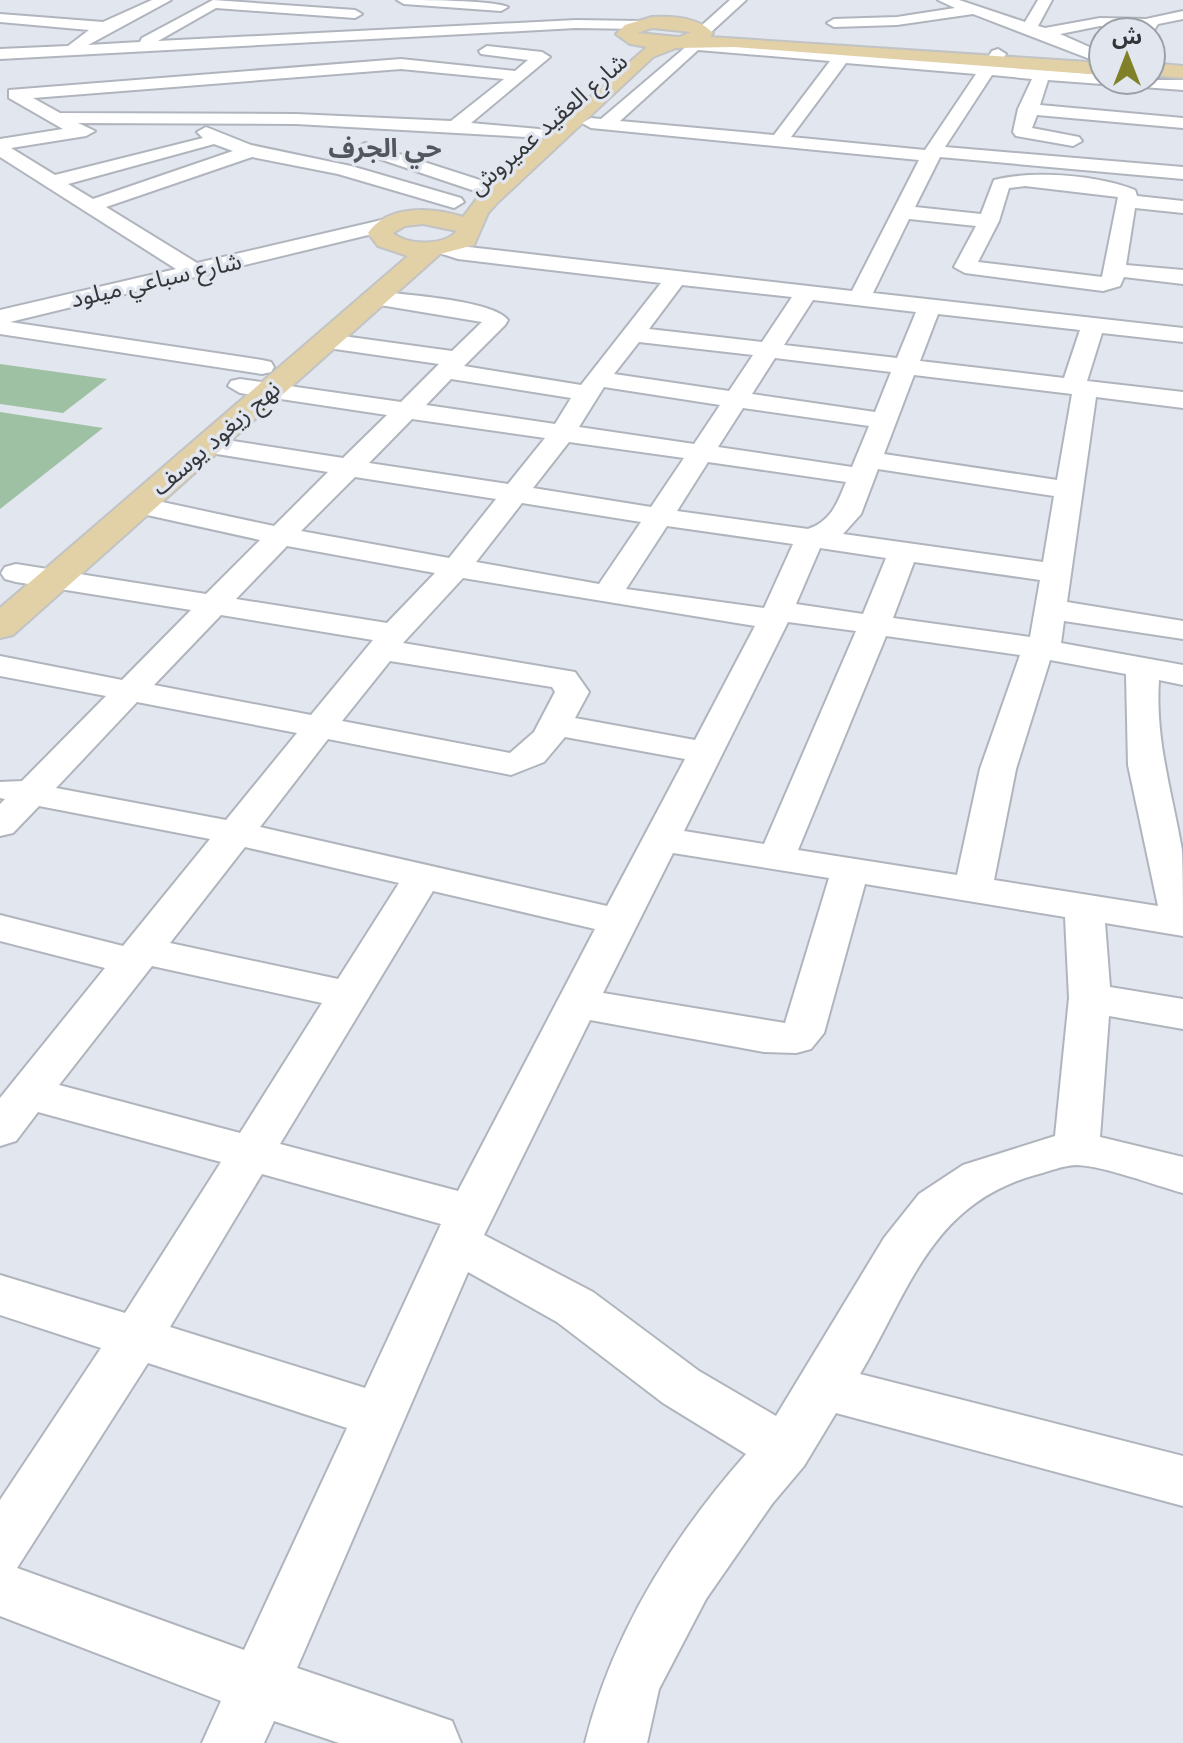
<svg xmlns="http://www.w3.org/2000/svg" width="1183" height="1743" font-family="Georgia,'Noto Sans Arabic',serif">
  <style>
    .green { fill: #9fc1a3 }
    .lines { fill: none; stroke-linecap: round; stroke-linejoin: round }
    .minor-casing { stroke: #b0b5bd; stroke-width: 4 }
    .major-casing { stroke: #c2c3c4; stroke-width: 4 }
    .minor { fill: #fff; fill-rule: evenodd }
    .major { fill: #e2d0a7; fill-rule: evenodd }
    .labels { text-anchor: middle; stroke-width: 7; stroke-linejoin: round; paint-order: stroke }
    .far-street-label { font-size: 24px; fill: #343639; stroke: #e1e6ef }
    .far-neighbourhood-label { font-size: 26px; font-weight: bold; fill: #52565d; stroke: #e1e6ef }
  </style>
  <rect width="100%" height="100%" fill="#e1e6ef"/>
  <g class="green">
    <path d="M0,364L107,379L63,413L0,404Z"/>
    <path d="M0,412L103,428L0,509Z"/>
  </g>
  <g class="lines">
    <g class="minor-casing">
      <g id="minor">
        <path d="M152,0H171L88,45L140,42L142,38L213,0L355,10L362,14L355,18L216,8L158,41L576,20L639,21L646,25L639,29L576,28L0,59V49L68,46L89,30L0,22V14L103,22Z"/>
        <path d="M397,0C421,0 491,0 508,7L501,11L404,4Z"/>
        <path d="M730,0H746L710,33H700V27Z"/>
        <path d="M938,0H959L1025,22L1038,0H1052L1038,26L1045,28L1100,18L1146,19L1183,11V19L1158,24L1151,35V32H1138L1141,27L1100,26L1060,34L1103,53V64L973,14L897,25L834,27L827,23L834,19L897,17L955,8Z"/>
        <path d="M694,40L983,65L992,51L998,49L1006,54L998,66L1103,75V80H1183V90L1048,80L1040,105L1183,118V128L1037,115L1032,128L1079,137L1082,141L1073,146L1016,136L1013,132L1018,109L1032,79L992,75L945,147L1183,167V179L940,157L915,207L981,214L994,180C1033,170 1098,175 1135,190L1137,196L1183,201V213L1135,208L1126,265L1183,270V284L1124,277L1120,286L1103,291L965,273L954,267L976,226L909,219L873,293L1183,328V342L1102,333L1087,381L1183,392V408L1096,397L1067,602L1183,621V639L1064,621L1061,643L1183,665V685L1159,680C1155,740 1172,792 1182,850C1183,877 1183,908 1183,936L1105,923L1110,987L1183,999V1029L1109,1016L1100,1137L1183,1157V1193C1154,1185 1104,1166 1077,1165C1064,1165 1047,1172 1035,1175C931,1204 909,1291 860,1374L1183,1456V1506L836,1413L804,1466L772,1504L706,1599L659,1689L647,1743H585C612,1634 672,1538 746,1454L663,1403L557,1322L468,1272L297,1668L452,1721L461,1743H339L274,1721L264,1743H202L221,1701L0,1616V1500L101,1348L0,1315V1275L125,1313L221,1162L38,1112L16,1141L0,1146V1098L105,968L0,941V915L123,946L210,839L39,806L13,833L0,836V804L5,799L0,798V782L22,781L106,696L0,676V656L122,680L191,610L16,582L5,579L1,573L5,567L16,564L206,594L260,540L129,511L125,505L129,499L139,497L274,526L328,472L198,451L194,445L198,439L207,437L343,458L387,415L240,393L228,386L231,381L240,379L401,402L439,364L328,348L320,346L316,341L320,336L328,334L452,351L482,322L368,303L365,298L368,293L376,291C403,295 493,300 508,320L505,325L464,366L581,385L661,283L458,259L433,251L430,247L433,243L852,291L919,160L591,128L582,123L591,118L601,119ZM698,50L830,61L774,135L620,121ZM846,63L976,74L925,150L791,137ZM1025,186L1118,197L1102,277L978,262L999,221L1009,188ZM682,285L792,297L762,342L649,329ZM813,300L916,312L897,358L784,345ZM938,314L1080,330L1064,378L920,361ZM639,342L753,355L729,391L614,374ZM775,358L891,372L875,412L752,394ZM914,375L1072,394L1057,480L884,454ZM451,379L571,398L555,424L426,405ZM604,387L720,405L694,444L579,427ZM743,408L869,426L852,467L718,447ZM412,419L545,438L508,484L369,463ZM569,442L684,458L651,507L533,488ZM708,462L846,482C837,504 831,521 808,529L677,511ZM878,469L1054,496L1043,562L843,534L861,514ZM355,477L496,499L449,558L301,531ZM522,503L641,522L599,584L476,562ZM667,526L793,544L764,608L626,589ZM287,546L435,573L387,623L236,599ZM820,548L886,558L863,614L796,604ZM914,562L1040,580L1030,637L893,618ZM463,578L755,626L695,740L575,718L589,692L575,672L403,643ZM221,615L373,640L311,715L154,685ZM788,622L856,631L764,844L684,831ZM886,636L1020,655L980,769L957,875L798,850ZM1050,660L1126,674L1128,765L1158,906L994,880L1016,769ZM390,661L552,687L555,692L534,732L510,753L342,721ZM137,702L297,733L226,820L56,788ZM565,737L685,759L607,906L260,827L328,739L511,775L544,762ZM245,847L399,883L338,979L170,943ZM673,853L829,878L785,1023L603,993ZM865,884L1065,917L1069,998L1055,1136L963,1165L919,1194L884,1238L776,1416L699,1371L593,1292L484,1235L590,1020L764,1052L796,1053L811,1049L824,1033ZM433,891L595,929L458,1191L280,1144ZM152,966L322,1003L240,1133L59,1085ZM262,1174L441,1224L365,1388L170,1327ZM148,1363L347,1428L244,1650L17,1568Z"/>
        <path d="M487,46L542,52L550,57L471,123L539,129L545,130V138L296,124L78,123L95,131L86,136L11,148L55,175L203,138L197,132L206,127L251,145L351,166L461,198L464,202L454,208L338,174L252,157L106,207L197,263L386,219L396,225L393,229L10,322L262,360L271,362L274,367L271,372L262,374L0,334V310L176,269L0,157V139L63,129L9,98V90L401,59L515,71L528,60L481,54L479,51ZM401,69L504,79L451,121L296,114L60,113L33,98ZM214,144L233,151L93,199L68,184Z"/>
        <path d="M365,143L486,182L489,186L479,192L472,190L359,152L356,148Z"/>
      </g>
    </g>
    <g class="major-casing">
      <g id="major">
        <path d="M652,17C672,16 698,17 713,33L710,37L1103,63V75L734,47L676,48L653,57L498,202L488,213L474,245L440,254L13,635L0,638V608L408,256L378,246L368,233C388,204 433,207 463,217L482,192L647,47L630,44L616,34L625,25ZM652,28L691,32L679,37L637,33ZM423,224L457,231C444,246 408,246 393,233L405,226Z"/>
        <path d="M1151,63L1183,66V78L1151,75Z"/>
      </g>
    </g>
    <use href="#minor" class="minor"/>
    <use href="#major" class="major"/>
  </g>
  <g class="labels">
    <g class="far-street-label">
      <text transform="translate(548 124) rotate(-41)" y="8">شارع العقيد عميروش</text>
      <text transform="translate(156 280) rotate(-13)" y="8">شارع سباعي ميلود</text>
      <text transform="translate(216 438) rotate(-41)" y="8">نهج زيغود يوسف</text>
    </g>
    <g class="far-neighbourhood-label">
      <text x="385" y="157">حي الجرف</text>
    </g>
  </g>
  <g transform="translate(1127 56)"><circle r="38" fill="#e1e6ef" stroke="#9ca0a6" stroke-width="2"/>
  <path d="M0-6L14 30L0 20L-14 30Z" fill="#808028"/>
  <text y="-12" font-size="22" font-weight="bold" text-anchor="middle" fill="#343639">ش</text>
  </g>
</svg>
